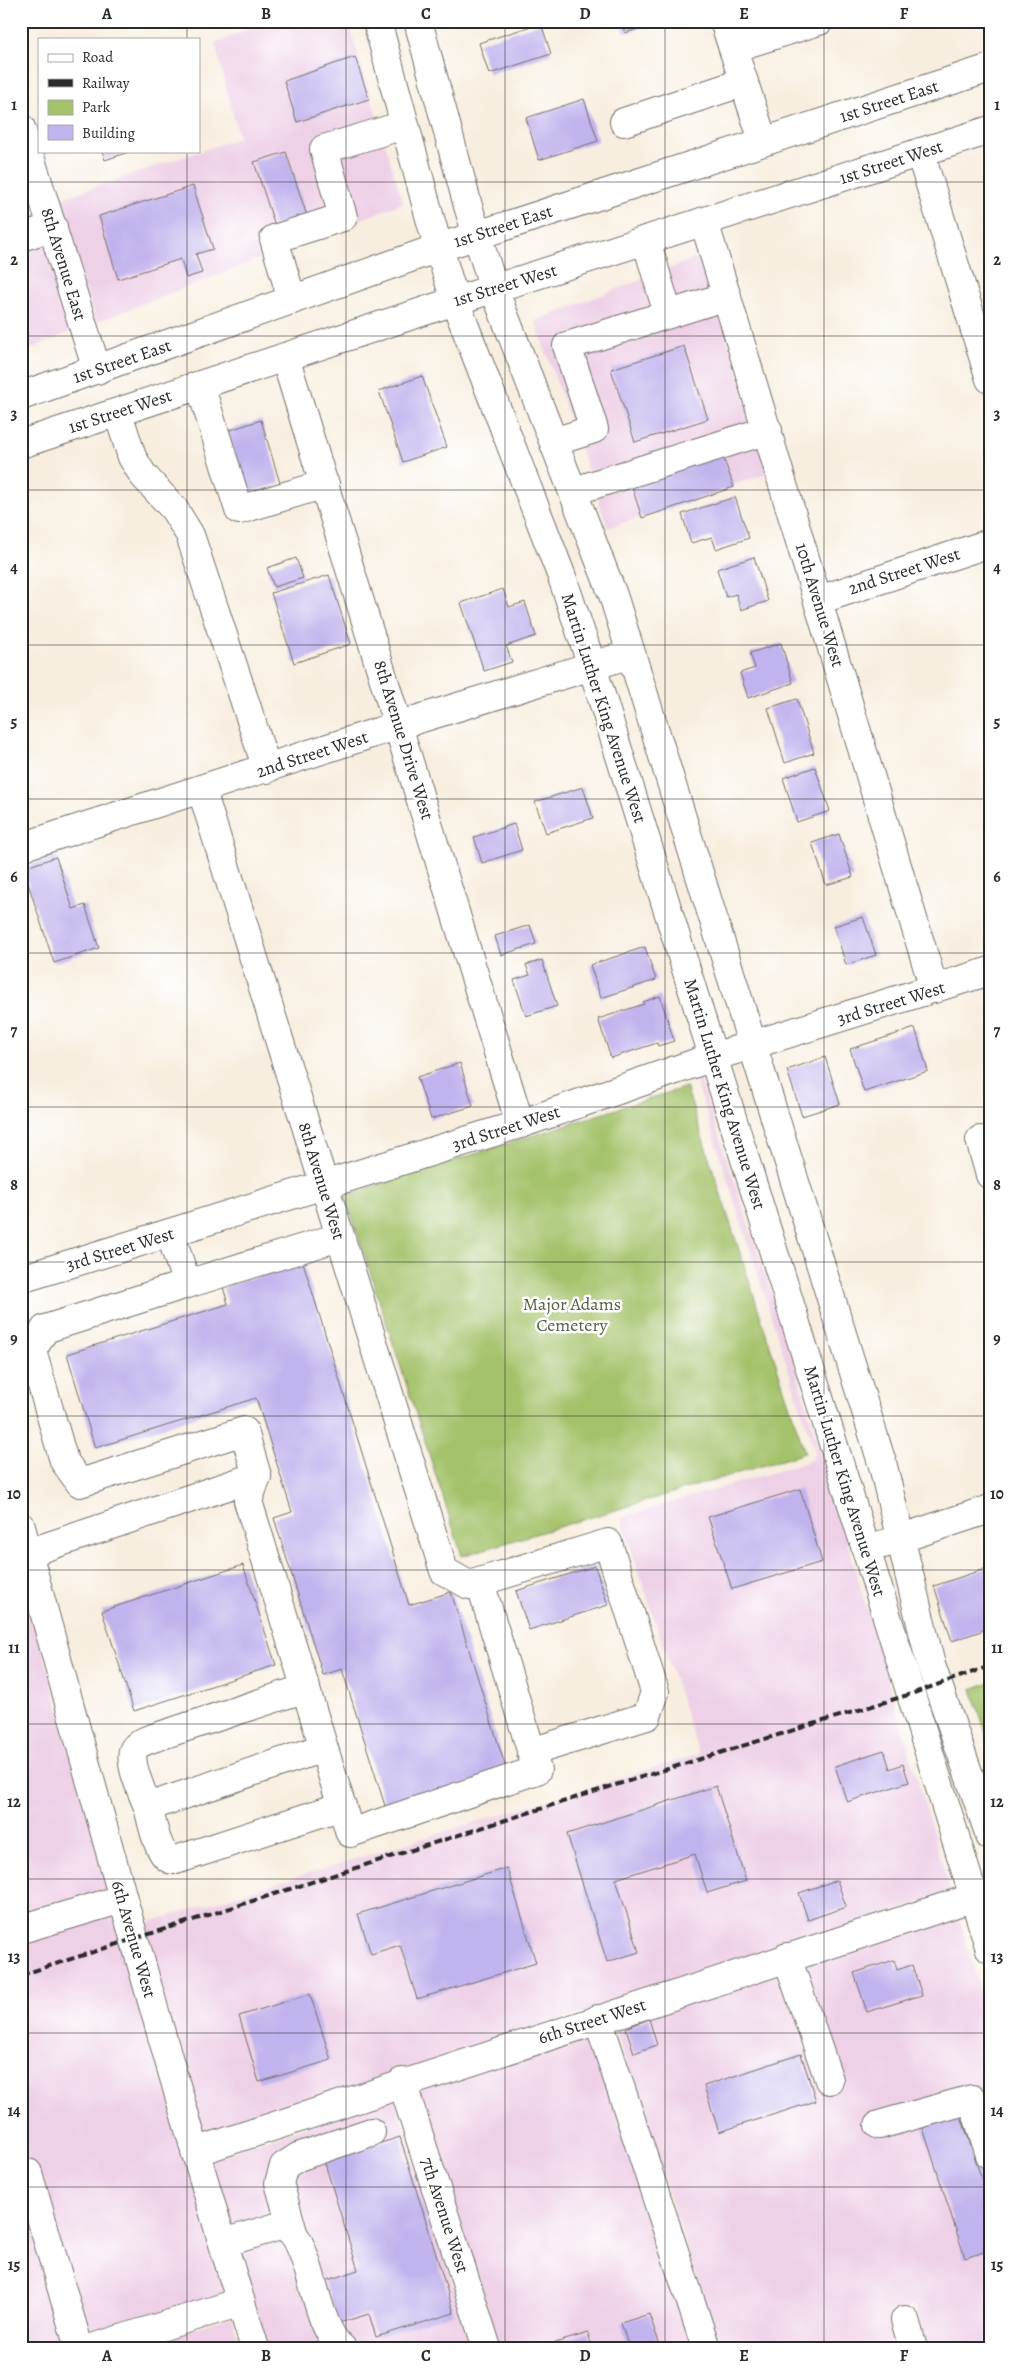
<svg xmlns="http://www.w3.org/2000/svg" width="1011" height="2369" font-family="Alegreya,serif">
  <style>
    .built { fill: #eed0e7 }
    .green { fill: #a4c26a; stroke: #68764a }
    .building { fill: #c1b3ed }
    .lines { fill: none; stroke-linecap: round; stroke-linejoin: round }
    .minor-casing { stroke: #736f6a; stroke-width: 30 }
    .major-casing { stroke: #736f6a; stroke-width: 30 }
    .minor { stroke: #fff; stroke-width: 28 }
    .major { stroke: #fff; stroke-width: 28 }
    .rail { stroke: #2b2b2b; stroke-width: 4; stroke-dasharray: 8 4; stroke-linecap: butt }
    .grid { fill: none; stroke: #2b2b2b; stroke-width: 1; stroke-opacity: 0.55 }
    .labels { text-anchor: middle; stroke-width: 5; stroke-linejoin: round; paint-order: stroke }
    .street-label { font-size: 18px; fill: #2b2b2b; stroke: #fff }
    .park-label { font-size: 18px; fill: #556041; stroke: #fff }
    .neatline { fill: none; stroke: #2b2b2b; stroke-width: 2 }
    .grid-label { font-size: 16px; text-anchor: middle; font-weight: bold; fill: #2b2b2b }
  </style>
  <rect width="100%" height="100%" fill="#fff"/>
  <filter id="ink" filterUnits="userSpaceOnUse"><feTurbulence type="fractalNoise" baseFrequency=".02" numOctaves="2"/><feDisplacementMap in="SourceGraphic" scale="10" xChannelSelector="R" yChannelSelector="G"/><feConvolveMatrix kernelMatrix="1 2 1 2 8 2 1 2 1" color-interpolation-filters="sRGB"/></filter>
  <filter id="wash" filterUnits="userSpaceOnUse"><feTurbulence type="fractalNoise" baseFrequency=".0096" numOctaves="4" result="noise"/><feDisplacementMap in="SourceGraphic" scale="20" xChannelSelector="R" yChannelSelector="G"/><feGaussianBlur stdDeviation="1.12" result="paint"/><feColorMatrix in="noise" values="0 0 0 0 0 0 0 0 0 0 0 0 0 0 0 0 0 1.4 0 .05"/><feComposite in="paint" operator="in"/></filter>
  <g filter="url(#wash)">
    <rect width="100%" height="100%" fill="#f8eedf"/>
    <g class="built">
      <path d="M268,21H348L403,203L96,322L57,200L239,138L215,43Z"/>
      <path d="M21,181L30,208L33,207L73,331L21,353Z"/>
      <path d="M702,256L768,473L608,528L535,321Z"/>
      <path d="M698,1074L781,1319L951,1893L204,2137L143,1924L699,1754L621,1518L807,1462L813,1458L815,1453L697,1084L689,1078Z"/>
      <path d="M21,1575L226,2295L51,2348H21Z"/>
      <path d="M958,1915L990,2024V2348H927L914,2305L890,2313L901,2348H719L614,2026L779,1971L821,2095L844,2087L803,1963Z"/>
      <path d="M590,2034L693,2348H500L418,2089Z"/>
      <path d="M394,2097L474,2348H268L210,2158Z"/>
      <path d="M232,2316L242,2348H130Z"/>
    </g>
    <g class="green">
      <path d="M686,1087L805,1453L462,1556L345,1195Z"/>
      <path d="M990,1682V1746L972,1689Z"/>
    </g>
    <g id="blocks">
      <g class="building">
        <path d="M621,21H660V22L625,33Z"/>
        <path d="M541,23L551,54L489,74L479,43Z"/>
        <path d="M355,57L369,99L297,122L284,81Z"/>
        <path d="M584,99L598,141L539,160L526,118Z"/>
        <path d="M102,151H129V152L105,160Z"/>
        <path d="M286,152L307,216L275,226L254,162Z"/>
        <path d="M193,186L213,249L196,254L202,273L186,278L181,259L118,279L99,216Z"/>
        <path d="M684,346L708,419L635,442L611,369Z"/>
        <path d="M422,376L447,447L403,462L379,391Z"/>
        <path d="M261,420L280,483L247,493L227,431Z"/>
        <path d="M722,454L734,487L642,518L631,484Z"/>
        <path d="M735,497L749,538L716,549L712,537L691,543L682,514Z"/>
        <path d="M754,557L768,601L741,610L736,594L726,597L717,569Z"/>
        <path d="M296,558L303,578L274,587L267,568Z"/>
        <path d="M329,575L351,644L294,663L271,593Z"/>
        <path d="M503,589L509,607L525,602L536,636L506,646L512,662L484,671L461,603Z"/>
        <path d="M781,643L793,683L748,698L740,673L755,668L750,653Z"/>
        <path d="M797,699L814,753L785,763L768,708Z"/>
        <path d="M815,767L830,811L797,822L783,778Z"/>
        <path d="M583,787L593,818L546,833L535,802Z"/>
        <path d="M514,824L522,850L482,863L474,837Z"/>
        <path d="M839,834L853,877L826,885L812,843Z"/>
        <path d="M56,857L73,909L85,905L99,948L54,963L23,868Z"/>
        <path d="M863,917L876,955L846,965L834,926Z"/>
        <path d="M530,925L536,944L501,955L495,936Z"/>
        <path d="M645,947L656,980L601,998L590,965Z"/>
        <path d="M542,960L557,1006L526,1016L514,980L530,975L526,965Z"/>
        <path d="M660,996L674,1041L658,1046L657,1043L611,1058L598,1019L644,1004L643,1002Z"/>
        <path d="M915,1028L928,1071L864,1092L850,1049Z"/>
        <path d="M825,1057L840,1104L802,1116L787,1070Z"/>
        <path d="M460,1063L473,1106L431,1119L417,1077Z"/>
        <path d="M303,1262L409,1605L451,1592L507,1772L386,1809L342,1669L323,1675L274,1518L292,1512L256,1398L95,1448L67,1354L228,1304L223,1287Z"/>
        <path d="M800,1489L822,1562L732,1589L708,1517Z"/>
        <path d="M243,1565L276,1665L134,1711L102,1611Z"/>
        <path d="M595,1566L608,1605L529,1630L516,1591Z"/>
        <path d="M990,1567V1628L952,1641L934,1586Z"/>
        <path d="M884,1750L890,1769L903,1764L909,1782L847,1802L835,1766Z"/>
        <path d="M716,1786L746,1881L707,1893L695,1854L616,1879L639,1952L607,1962L567,1834Z"/>
        <path d="M507,1868L536,1963L417,1999L400,1945L371,1954L358,1914Z"/>
        <path d="M837,1880L846,1907L808,1920L799,1893Z"/>
        <path d="M894,1960L897,1970L912,1965L922,1995L867,2012L854,1973Z"/>
        <path d="M310,1994L331,2060L259,2082L239,2016Z"/>
        <path d="M649,2019L657,2045L634,2053L626,2028Z"/>
        <path d="M801,2054L816,2101L719,2132L704,2086Z"/>
        <path d="M960,2113L990,2204V2250L965,2258L922,2125Z"/>
        <path d="M400,2137L454,2313L376,2337L369,2314L339,2323L325,2281L358,2270L322,2154L368,2147Z"/>
        <path d="M649,2314L661,2348H629L621,2323Z"/>
        <path d="M588,2333L592,2348H542V2347Z"/>
      </g>
    </g>
  </g>
  <g filter="url(#ink)">
    <use href="#blocks" fill-opacity="0" stroke="#736f6a" stroke-width="1"/>
    <g class="lines">
      <g class="minor-casing">
        <g id="minor">
          <path d="M377,21L431,222L455,301L562,577L592,666L990,1949"/>
          <path d="M418,21L468,206L494,289L613,595L883,1466L931,1665L990,1836"/>
          <path d="M724,21L763,141"/>
          <path d="M733,48L819,21"/>
          <path d="M624,122L744,82"/>
          <path d="M21,128L97,370"/>
          <path d="M920,152L990,379"/>
          <path d="M704,221L934,989"/>
          <path d="M21,237L53,227"/>
          <path d="M646,240L668,314"/>
          <path d="M292,300L274,239L343,217L324,149L404,125"/>
          <path d="M285,357L520,1124"/>
          <path d="M200,385L239,510L325,484"/>
          <path d="M118,413L132,457L143,475L174,509L190,535L267,769"/>
          <path d="M554,442L594,429L567,346L727,296"/>
          <path d="M574,491L768,430"/>
          <path d="M819,600L990,543"/>
          <path d="M202,791L444,1571L469,1585L608,1543L655,1692L647,1716L531,1752"/>
          <path d="M21,847L399,725L631,654"/>
          <path d="M980,1140L990,1175"/>
          <path d="M21,1279L520,1124L713,1057L990,971"/>
          <path d="M187,1284L339,1237"/>
          <path d="M257,1476L248,1501L350,1833L537,1770L480,1582"/>
          <path d="M884,1544L990,1509"/>
          <path d="M28,1553L257,1476L244,1431L80,1483L64,1461L32,1351L45,1329L187,1284L170,1233"/>
          <path d="M323,1748L148,1807C152,1821 158,1862 176,1860L342,1806"/>
          <path d="M148,1807C143,1795 127,1760 134,1749C137,1744 143,1742 147,1740L306,1688"/>
          <path d="M21,1929L122,1899"/>
          <path d="M787,1957L829,2080"/>
          <path d="M598,2019L706,2348"/>
          <path d="M402,2082L487,2348"/>
          <path d="M879,2125L972,2099L990,2155"/>
          <path d="M195,2152L990,1892"/>
          <path d="M21,2175L28,2173L79,2348"/>
          <path d="M293,2232L279,2183L284,2166L298,2157L371,2132"/>
          <path d="M223,2243L280,2226C312,2229 311,2324 342,2348"/>
          <path d="M905,2320L913,2348"/>
          <path d="M92,2348L241,2302"/>
        </g>
      </g>
      <g class="major-casing">
        <g id="major">
          <path d="M21,396L438,248L990,68"/>
          <path d="M21,444L455,301L990,130"/>
          <path d="M21,1527C96,1802 170,2076 255,2348"/>
        </g>
      </g>
      <use href="#minor" class="minor"/>
      <use href="#major" class="major"/>
      <path class="rail" d="M21,1975L609,1787L911,1694L990,1666"/>
    </g>
  </g>
  <path class="grid" d="M187,21V39M346,21V2348M505,21V2348M665,21V2348M824,21V2348M187,151V2348M21,182H990M21,336H990M21,490H990M21,645H990M21,799H990M21,953H990M21,1107H990M21,1262H990M21,1416H990M21,1570H990M21,1724H990M21,1879H990M21,2033H990M21,2187H990"/>
  <g class="labels">
    <g class="street-label">
      <text transform="translate(889 101) rotate(-18)" y="6">1st Street East</text>
      <text transform="translate(891 162) rotate(-18)" y="6">1st Street West</text>
      <text transform="translate(503 226) rotate(-18)" y="6">1st Street East</text>
      <text transform="translate(64 264) rotate(73)" y="6">8th Avenue East</text>
      <text transform="translate(505 285) rotate(-17)" y="6">1st Street West</text>
      <text transform="translate(122 361) rotate(-19)" y="6">1st Street East</text>
      <text transform="translate(120 411) rotate(-18)" y="6">1st Street West</text>
      <text transform="translate(904 571) rotate(-18)" y="6">2nd Street West</text>
      <text transform="translate(820 605) rotate(73)" y="6">10th Avenue West</text>
      <text transform="translate(604 708) rotate(72)" y="6">Martin Luther King Avenue West</text>
      <text transform="translate(404 740) rotate(73)" y="6">8th Avenue Drive West</text>
      <text transform="translate(312 754) rotate(-18)" y="6">2nd Street West</text>
      <text transform="translate(891 1003) rotate(-17)" y="6">3rd Street West</text>
      <text transform="translate(725 1094) rotate(73)" y="6">Martin Luther King Avenue West</text>
      <text transform="translate(506 1128) rotate(-18)" y="6">3rd Street West</text>
      <text transform="translate(322 1181) rotate(73)" y="6">8th Avenue West</text>
      <text transform="translate(120 1249) rotate(-17)" y="6">3rd Street West</text>
      <text transform="translate(845 1481) rotate(73)" y="6">Martin Luther King Avenue West</text>
      <text transform="translate(134 1939) rotate(74)" y="6">6th Avenue West</text>
      <text transform="translate(592 2021) rotate(-18)" y="6">6th Street West</text>
      <text transform="translate(445 2215) rotate(72)" y="6">7th Avenue West</text>
    </g>
    <g class="park-label">
      <text x="572" y="1310">Major Adams<tspan x="572" dy="21">Cemetery</tspan></text>
    </g>
  </g>
  <rect width="1011" height="2369" fill="none" stroke="#fff" stroke-width="55"/>
  <rect x="38" y="38" width="162" height="115" fill="#ffffff" stroke="#aaaaaa"/>
  <rect x="48" y="54" width="25" height="8" fill="#ffffff" stroke="#aaaaaa"/>
  <text x="82" y="62" font-size="15" fill="#2b2b2b">Road</text>
  <rect x="48" y="79" width="25" height="8" fill="#2b2b2b" stroke="#aaaaaa"/>
  <text x="82" y="88" font-size="15" fill="#2b2b2b">Railway</text>
  <rect x="48" y="100" width="25" height="15" fill="#a4c26a" stroke="#aaaaaa"/>
  <text x="82" y="112" font-size="15" fill="#2b2b2b">Park</text>
  <rect x="48" y="125" width="25" height="15" fill="#c1b3ed" stroke="#aaaaaa"/>
  <text x="82" y="138" font-size="15" fill="#2b2b2b">Building</text>
  <rect x="28" y="28" width="956" height="2314" class="neatline"/>
  <g class="grid-label">
    <text x="107" y="19">A</text>
    <text x="266" y="19">B</text>
    <text x="426" y="19">C</text>
    <text x="585" y="19">D</text>
    <text x="744" y="19">E</text>
    <text x="904" y="19">F</text>
    <text x="14" y="110">1</text>
    <text x="997" y="110">1</text>
    <text x="14" y="265">2</text>
    <text x="997" y="265">2</text>
    <text x="14" y="419">3</text>
    <text x="997" y="419">3</text>
    <text x="14" y="573">4</text>
    <text x="997" y="573">4</text>
    <text x="14" y="727">5</text>
    <text x="997" y="727">5</text>
    <text x="14" y="882">6</text>
    <text x="997" y="882">6</text>
    <text x="14" y="1036">7</text>
    <text x="997" y="1036">7</text>
    <text x="14" y="1190">8</text>
    <text x="997" y="1190">8</text>
    <text x="14" y="1344">9</text>
    <text x="997" y="1344">9</text>
    <text x="14" y="1499">10</text>
    <text x="997" y="1499">10</text>
    <text x="14" y="1653">11</text>
    <text x="997" y="1653">11</text>
    <text x="14" y="1807">12</text>
    <text x="997" y="1807">12</text>
    <text x="14" y="1962">13</text>
    <text x="997" y="1962">13</text>
    <text x="14" y="2116">14</text>
    <text x="997" y="2116">14</text>
    <text x="14" y="2270">15</text>
    <text x="997" y="2270">15</text>
    <text x="107" y="2361">A</text>
    <text x="266" y="2361">B</text>
    <text x="426" y="2361">C</text>
    <text x="585" y="2361">D</text>
    <text x="744" y="2361">E</text>
    <text x="904" y="2361">F</text>
  </g>
</svg>
